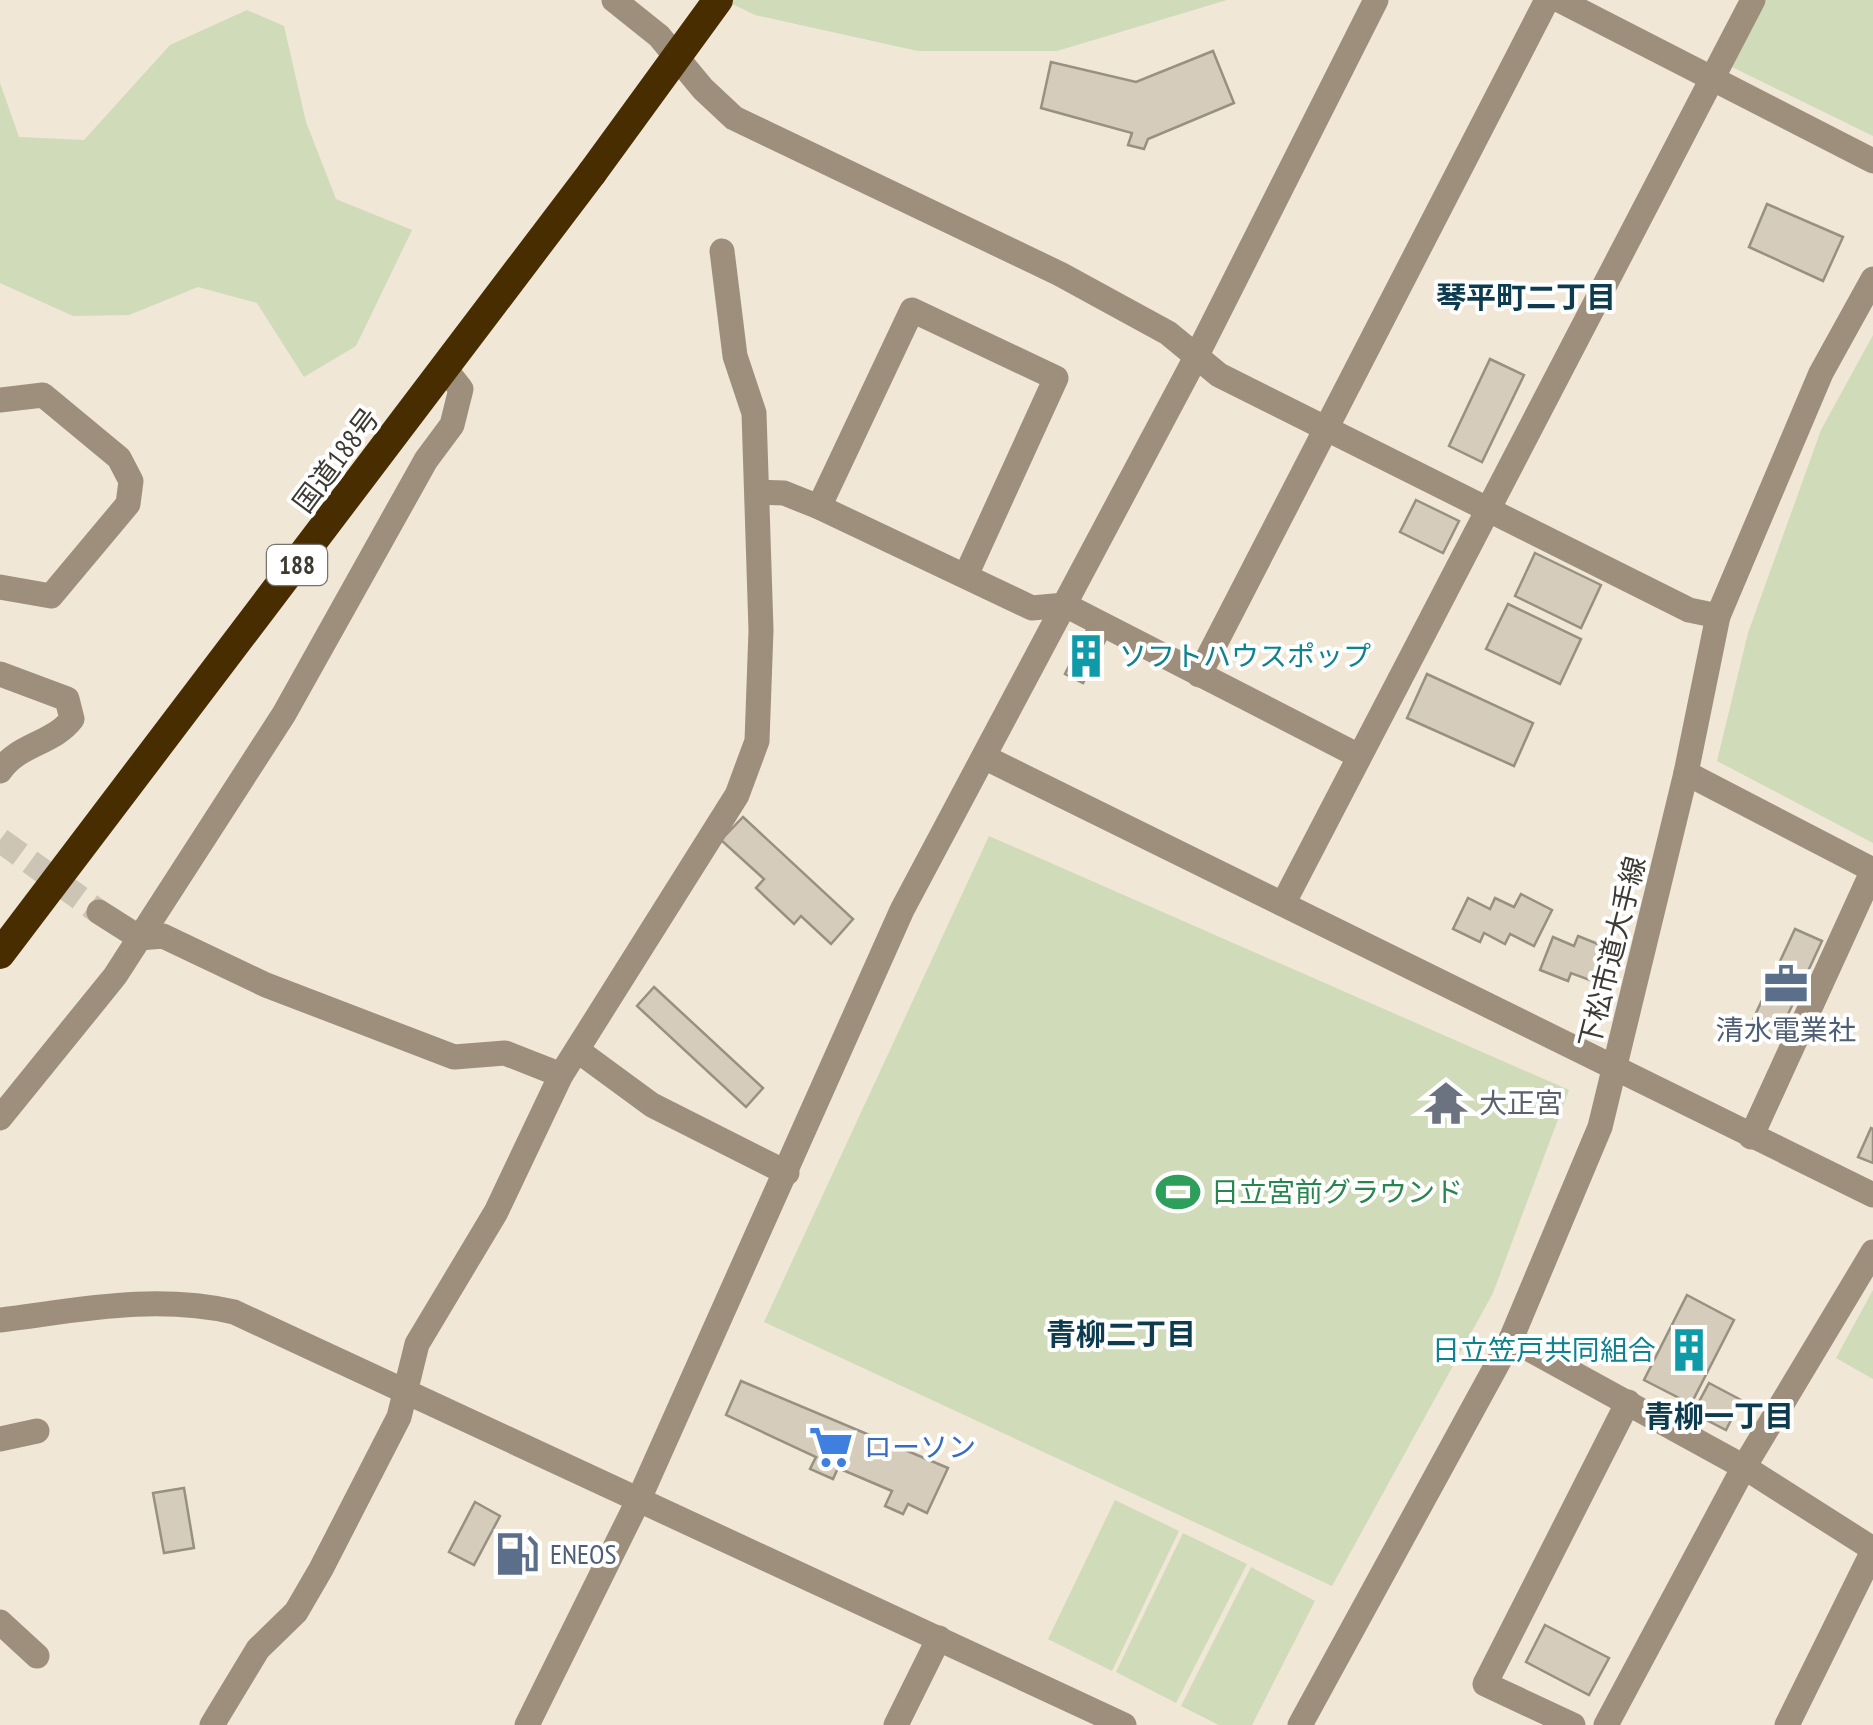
<svg xmlns="http://www.w3.org/2000/svg" width="1873" height="1725" font-family="'PT Sans Narrow','Noto Sans JP',sans-serif">
  <style>
    .green { fill: #cfdbb9 }
    .building { fill: #d5ccbb; stroke: #989080; stroke-width: 2.5 }
    .lines { fill: none; stroke-linecap: round; stroke-linejoin: round }
    .minor-tunnel { stroke: #ccc4b5; stroke-width: 25; stroke-dasharray: 25 12; stroke-linecap: butt }
    .minor { stroke: #9d8f7c; stroke-width: 25 }
    .highway { stroke: #482d00; stroke-width: 30 }
    .highway-bridge { stroke: #482d00; stroke-width: 30 }
    .labels { text-anchor: middle; stroke-width: 8; stroke-linejoin: round; paint-order: stroke }
    .shield { fill: #fff; stroke: #777470; stroke-width: 2.5 }
    .shield-label { font-size: 25px; font-weight: bold; fill: #3d3933 }
    .street-label { font-size: 28px; fill: #3d3933; stroke: #fff }
    .culture-label { font-size: 28px; fill: #0d838f; stroke: #fff; text-anchor: start }
    .service-label { font-size: 28px; fill: #4e5e75; stroke: #fff }
    .worship-label { font-size: 28px; fill: #5b616d; stroke: #fff; text-anchor: start }
    .leisure-label { font-size: 28px; fill: #27864d; stroke: #fff; text-anchor: start }
    .shop-label { font-size: 28px; fill: #366cbe; stroke: #fff; text-anchor: start }
    .neighbourhood-label { font-size: 30px; font-weight: bold; fill: #0d3b50; stroke: #fff }
  </style>
  <rect width="100%" height="100%" fill="#f0e7d6"/>
  <g class="green">
    <path d="M724,0H1227L1057,51H918L755,15Z"/>
    <path d="M1764,0H1873V136L1730,66Z"/>
    <path d="M247,10L284,26L306,122L336,199L412,230L356,346L304,377L257,303L198,287L129,315L73,316L0,283V83L19,137L84,140L170,45Z"/>
    <path d="M1873,335V843L1717,761L1748,633L1821,430Z"/>
    <path d="M989,836L1569,1090L1493,1293L1332,1586L764,1322Z"/>
    <path d="M1873,1290V1379L1836,1358Z"/>
    <path d="M1115,1500L1179,1531L1112,1671L1048,1639Z"/>
    <path d="M1183,1533L1247,1564L1176,1703L1116,1672Z"/>
    <path d="M1251,1567L1315,1601L1252,1725H1219L1181,1706Z"/>
  </g>
  <g class="building">
    <path d="M1213,51L1234,103L1148,139L1144,149L1128,145L1132,133L1041,108L1051,62L1136,82Z"/>
    <path d="M1767,204L1843,237L1823,281L1749,247Z"/>
    <path d="M1490,359L1524,375L1482,462L1449,446Z"/>
    <path d="M1416,500L1459,521L1443,553L1400,532Z"/>
    <path d="M1535,553L1601,585L1581,628L1515,596Z"/>
    <path d="M1508,604L1581,639L1560,684L1486,649Z"/>
    <path d="M1088,628L1107,637L1083,683L1065,674Z"/>
    <path d="M1427,674L1533,723L1514,766L1407,718Z"/>
    <path d="M743,817L853,919L831,944L801,916L794,924L756,888L764,879L721,840Z"/>
    <path d="M1521,894L1552,910L1534,946L1510,934L1505,944L1484,933L1480,942L1453,929L1468,898L1490,909L1495,898L1514,907Z"/>
    <path d="M1795,929L1822,941L1777,1038L1750,1026Z"/>
    <path d="M1578,936L1608,948L1595,982L1571,973L1568,981L1540,970L1553,937L1574,946Z"/>
    <path d="M654,987L763,1088L746,1107L637,1006Z"/>
    <path d="M1871,1128L1873,1129V1163L1858,1157Z"/>
    <path d="M1687,1295L1734,1320L1691,1404L1644,1380Z"/>
    <path d="M741,1381L948,1468L927,1513L908,1504L903,1514L885,1506L892,1491L838,1468L833,1479L810,1469L816,1457L726,1415Z"/>
    <path d="M1709,1383L1741,1400L1726,1430L1693,1413Z"/>
    <path d="M184,1488L194,1548L164,1553L153,1493Z"/>
    <path d="M475,1502L500,1516L474,1565L449,1552Z"/>
    <path d="M1545,1625L1609,1658L1589,1695L1526,1662Z"/>
  </g>
  <g class="lines">
    <path class="minor-tunnel" d="M0,840L99,912"/>
    <g class="minor">
      <path d="M614,0L659,36L703,89L734,118L1060,274L1168,333L1219,375L1689,610L1718,616"/>
      <path d="M1559,0L1873,161"/>
      <path d="M0,400L43,395L119,458L131,481L128,504L51,596L0,587"/>
      <path d="M758,492L784,493L819,507L1032,608L1065,605L1359,756"/>
      <path d="M819,507L912,310L1056,378L967,573"/>
      <path d="M0,674L67,699L72,719C53,744 18,744 0,771"/>
      <path d="M1199,675L1547,0"/>
      <path d="M984,757L1873,1195"/>
      <path d="M1686,773L1873,870"/>
      <path d="M1283,904L1753,0"/>
      <path d="M99,912L140,938L163,936L266,985L454,1057L505,1053L561,1075"/>
      <path d="M577,1050L652,1105L787,1173"/>
      <path d="M0,1118L115,976L284,714L426,460L452,425L461,389L446,370"/>
      <path d="M1751,1137L1873,870"/>
      <path d="M0,1320C80,1310 154,1294 234,1312L1124,1725"/>
      <path d="M1511,1339L1744,1467L1873,1549"/>
      <path d="M0,1439L37,1431"/>
      <path d="M0,1622L37,1656"/>
      <path d="M212,1725L258,1649L296,1612L321,1569L399,1417L417,1344L496,1212L561,1075L737,795L757,741L761,630L754,413L735,356L722,251"/>
      <path d="M527,1725L639,1499L902,910L1195,359L1376,0"/>
      <path d="M896,1725L939,1638"/>
      <path d="M1300,1725L1511,1339L1600,1127L1686,773L1718,616L1821,373L1873,279"/>
      <path d="M1573,1725L1485,1684L1628,1402"/>
      <path d="M1606,1725L1744,1467L1873,1252"/>
      <path d="M1787,1725L1873,1551"/>
    </g>
    <path class="highway" d="M0,954L592,173"/>
    <path class="highway-bridge" d="M592,173L718,0"/>
  </g>
  <defs>
    <g id="building-bare" transform="scale(3.45)"><path d="M-4-6H4V6H1V3H-1V6H-4ZM-2.5-4.3h1.7v1.8h-1.7ZM.8-4.3h1.7v1.8H.8ZM-2.5-1h1.7V.8h-1.7ZM.8-1h1.7V.8H.8Z" fill="#0f9aa8" stroke="#fff" stroke-width="2.5" paint-order="stroke"/></g>
    <g id="office-bare" transform="scale(3.45)"><path d="M-6-3h4V-5.5h4V-3h4V5H-6ZM-1-4.5V-3h2v-1.5ZM-6 0V1H6V0Z" fill="#5c6f8a" stroke="#fff" stroke-width="2.5" paint-order="stroke"/></g>
    <g id="temple-bare" transform="scale(3.45)"><path d="M0-6L5-2H3V0L6.5 2.5H4V6H1.5V3h-3V6H-4V2.5H-6.5L-3 0V-2H-5Z" fill="#6b7280" stroke="#fff" stroke-width="2.5" paint-order="stroke"/></g>
    <g id="stadium-bare" transform="scale(3.45)"><path d="M0-5a6.5 5 0 1 0 0 10a6.5 5 0 1 0 0-10ZM-3.5-1.8h7v3.6h-7Z" fill="#2e9e5b" stroke="#fff" stroke-width="2.5" paint-order="stroke"/></g>
    <g id="supermarket-bare" transform="scale(3.45)"><path d="M-6-5.5h2.5l.6 2H6L4.5 2H-2.5L-4.4-4H-6ZM-1.5 3.2a1.3 1.3 0 1 0 .1 0ZM3 3.2a1.3 1.3 0 1 0 .1 0Z" fill="#3f7fe0" stroke="#fff" stroke-width="2.5" paint-order="stroke"/></g>
    <g id="fuel-bare" transform="scale(3.45)"><path d="M-5.5-6h7V0h2V4h1.3V-2.5L3-4.5l.8-.8L6-3V5H2.5V1h-1V6h-7ZM-4.2-4.7v3.2H.2V-4.7Z" fill="#5c6f8a" stroke="#fff" stroke-width="2.5" paint-order="stroke"/></g>
  </defs>
  <g fill-rule="evenodd">
    <use href="#building-bare" x="1086" y="656"/>
    <use href="#office-bare" x="1786" y="984"/>
    <use href="#temple-bare" x="1446" y="1103"/>
    <use href="#stadium-bare" x="1178" y="1192"/>
    <use href="#building-bare" x="1689" y="1350"/>
    <use href="#supermarket-bare" x="831" y="1447"/>
    <use href="#fuel-bare" x="517" y="1554"/>
  </g>
  <g class="labels">
    <rect class="shield" x="267" y="545" width="60" height="40" rx="8"/>
    <g class="shield-label">
      <text x="297" y="574">188</text>
    </g>
    <g class="street-label">
      <text transform="translate(336 460) rotate(-53)" y="10">国道188号</text>
      <text transform="translate(1612 952) rotate(-76)" y="10">下松市道大手線</text>
    </g>
    <g class="culture-label">
      <text x="1119" y="666">ソフトハウスポップ</text>
      <text x="1656" y="1360" text-anchor="end">日立笠戸共同組合</text>
    </g>
    <g class="service-label">
      <text x="1786" y="1040">清水電業社</text>
      <text x="550" y="1564" text-anchor="start">ENEOS</text>
    </g>
    <g class="worship-label">
      <text x="1479" y="1113">大正宮</text>
    </g>
    <g class="leisure-label">
      <text x="1211" y="1202">日立宮前グラウンド</text>
    </g>
    <g class="shop-label">
      <text x="864" y="1457">ローソン</text>
    </g>
    <g class="neighbourhood-label">
      <text x="1526" y="308">琴平町二丁目</text>
      <text x="1121" y="1345">青柳二丁目</text>
      <text x="1719" y="1427">青柳一丁目</text>
    </g>
  </g>
</svg>
